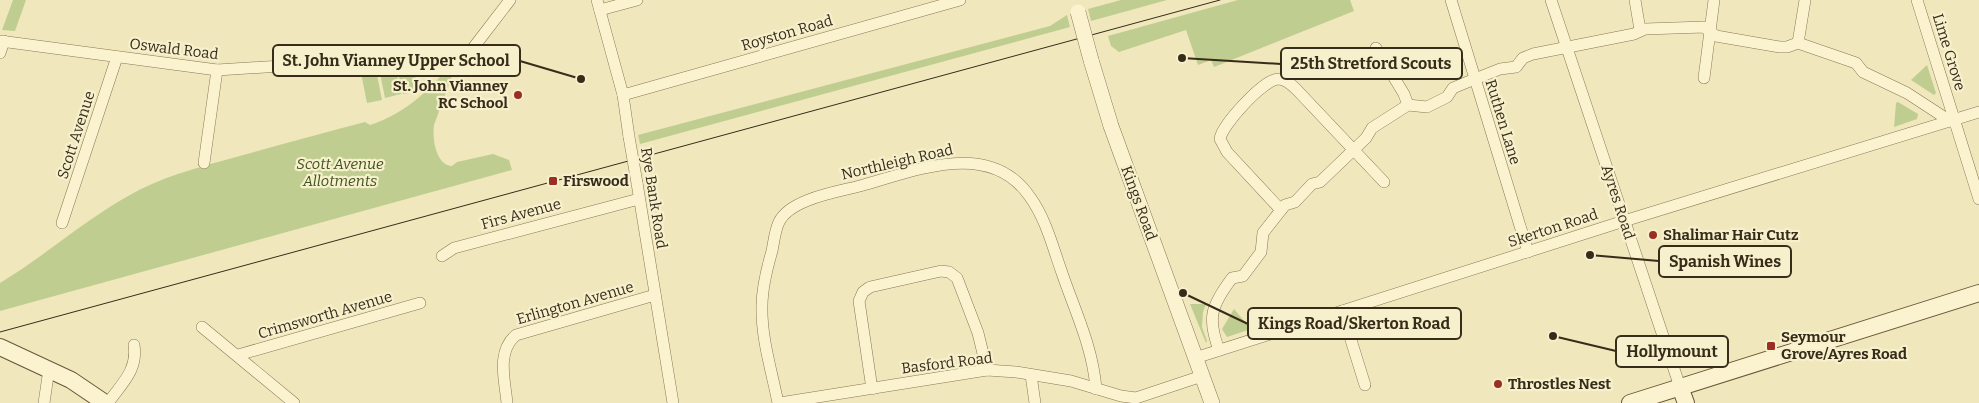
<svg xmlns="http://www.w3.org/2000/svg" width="1979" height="403" font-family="Bitter,serif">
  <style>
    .green { fill: #bfce90 }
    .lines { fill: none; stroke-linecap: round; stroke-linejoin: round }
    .minor-casing { stroke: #897755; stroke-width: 12 }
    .tertiary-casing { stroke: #897755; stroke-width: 16 }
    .secondary-casing { stroke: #6a5738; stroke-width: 18 }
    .minor { stroke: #fbf3cf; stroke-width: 11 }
    .tertiary { stroke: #fbf3cf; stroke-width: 15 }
    .secondary { stroke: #fbf3cf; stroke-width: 16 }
    .tram { stroke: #372c1a; stroke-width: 1 }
    .minor-bridge-casing { stroke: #897755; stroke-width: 12; stroke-linecap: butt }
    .tertiary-bridge-casing { stroke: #897755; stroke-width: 16; stroke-linecap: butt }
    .minor-bridge { stroke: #fbf3cf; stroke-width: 11 }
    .tertiary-bridge { stroke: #fbf3cf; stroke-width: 15 }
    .poi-dot { fill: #9b2f21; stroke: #f7f0cc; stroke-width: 2 }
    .labels { text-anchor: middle; stroke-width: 4.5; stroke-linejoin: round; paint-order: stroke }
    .street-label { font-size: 15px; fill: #372c1a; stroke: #f7f0cc }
    .poi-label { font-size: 15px; font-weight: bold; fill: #372c1a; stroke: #f7f0cc; text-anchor: start }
    .park-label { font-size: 15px; font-style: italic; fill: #415420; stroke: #f7f0cc }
    .leader { fill: none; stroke: #372c1a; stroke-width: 2 }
    .callout-dot { fill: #372c1a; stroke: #f7f0cc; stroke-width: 2 }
    .callout { fill: #f7f0cc; stroke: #372c1a; stroke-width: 2 }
    .callout-label { font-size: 16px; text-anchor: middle; font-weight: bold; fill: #372c1a }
  </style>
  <rect width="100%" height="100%" fill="#f0e7bc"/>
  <g class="green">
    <path d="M13,0H26L15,31L2,30Z"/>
    <path d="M1121,0H1167L1091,21L1088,9Z"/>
    <path d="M1238,0H1350L1354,11L1214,67L1211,60L1198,65L1186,30L1119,52L1111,46L1108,36Z"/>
    <path d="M1067,15L1070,27L640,144L638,135L1050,26Z"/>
    <path d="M460,54L434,125C432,139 436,165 452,166L457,162L493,154L509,160L512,170L0,311V283C48,254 89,216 139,190C173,173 211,164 247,154C287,143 326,132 365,122L370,125C410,112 434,85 460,54Z"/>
    <path d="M412,61L419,91L403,94L396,64Z"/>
    <path d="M395,65L401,94L385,98L379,68Z"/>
    <path d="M1927,65L1936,93L1934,95L1911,80Z"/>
    <path d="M376,70L382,100L367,103L361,73Z"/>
    <path d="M1898,102L1918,114L1917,119L1894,127L1896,103Z"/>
    <path d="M1190,304H1206L1203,312L1202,327L1207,341L1206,343Z"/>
    <path d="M1234,309L1251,329L1227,337L1222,329Z"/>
  </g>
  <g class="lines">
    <g class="minor-casing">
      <g id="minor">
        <path d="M597,0L623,95L629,137"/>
        <path d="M1451,0L1528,252"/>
        <path d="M1551,0L1680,387"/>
        <path d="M1635,0L1640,30"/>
        <path d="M1917,0L1979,199"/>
        <path d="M600,10L637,0"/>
        <path d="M0,41L217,70L345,62"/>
        <path d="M1798,43L1805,0"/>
        <path d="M1376,48L1404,94L1408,105"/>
        <path d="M470,52L510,0"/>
        <path d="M0,53L4,41"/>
        <path d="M1704,78L1714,0"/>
        <path d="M623,95L960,0"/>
        <path d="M204,163L217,70"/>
        <path d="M637,183L673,403"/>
        <path d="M1281,210L1227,152L1220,139C1222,125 1263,80 1278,79C1286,79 1292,85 1297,90L1384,182"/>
        <path d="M62,223L117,57"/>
        <path d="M442,256L454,248L639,199"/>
        <path d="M1342,311L1365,385"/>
        <path d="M202,327L294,403"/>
        <path d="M1219,350C1207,318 1211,306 1232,278L1243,276L1261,252L1263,233L1281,210L1285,205L1295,202L1312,184L1320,182L1366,138L1372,128L1408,105L1427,107L1447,97L1453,88L1465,83L1500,69L1516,67L1523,58L1533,54L1634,34L1645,29L1704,27L1716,36L1780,47H1787L1798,43L1856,63L1863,72L1907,93L1950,121"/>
        <path d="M238,355L420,303"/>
        <path d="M1195,358L1624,221L1979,112"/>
        <path d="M1031,375L1035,403"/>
        <path d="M872,389L859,301L863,292L870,287L941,271L949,272L957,278L978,333L987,370"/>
        <path d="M44,403L49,369"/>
        <path d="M108,403C122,383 138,370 134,345"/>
        <path d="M507,403C505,380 496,352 516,335L655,295"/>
        <path d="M778,403C772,372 761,338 762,306C762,288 767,268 772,251C774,241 775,230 779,222C790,199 837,192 860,186C915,171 990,138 1030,197C1046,219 1053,248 1062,273C1075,311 1093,348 1096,389"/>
        <path d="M780,403L987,370L1016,372L1071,381L1121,396L1136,398L1202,376"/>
      </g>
    </g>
    <g class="tertiary-casing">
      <path id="tertiary" d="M1091,60L1111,126L1212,403"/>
    </g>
    <g class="secondary-casing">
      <g id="secondary">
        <path d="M0,347L71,380L105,403"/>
        <path d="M1680,387L1686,403"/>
        <path d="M1630,403L1979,293"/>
      </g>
    </g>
    <use href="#minor" class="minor"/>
    <use href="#tertiary" class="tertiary"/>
    <use href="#secondary" class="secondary"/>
    <path class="tram" d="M0,332L1220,0"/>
    <g class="minor-bridge-casing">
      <path id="minor-bridge" d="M629,137L637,183"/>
    </g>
    <g class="tertiary-bridge-casing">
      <path id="tertiary-bridge" d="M1078,12L1091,60"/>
    </g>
    <use href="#minor-bridge" class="minor-bridge"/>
    <use href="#tertiary-bridge" class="tertiary-bridge"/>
  </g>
  <g class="poi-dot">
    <circle cx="518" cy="95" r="5"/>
    <rect x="548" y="176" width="10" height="10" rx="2.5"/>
    <circle cx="1653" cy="235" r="5"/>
    <rect x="1766" y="341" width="10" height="10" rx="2.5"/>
    <circle cx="1498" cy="384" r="5"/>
  </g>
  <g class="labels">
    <g class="street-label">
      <text transform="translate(787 33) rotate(-16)" y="5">Royston Road</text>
      <text transform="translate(174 49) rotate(7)" y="5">Oswald Road</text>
      <text transform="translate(1949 52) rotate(73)" y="5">Lime Grove</text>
      <text transform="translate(1503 122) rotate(73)" y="5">Ruthen Lane</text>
      <text transform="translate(76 135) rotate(-72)" y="5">Scott Avenue</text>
      <text transform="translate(897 162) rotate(-13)" y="5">Northleigh Road</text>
      <text transform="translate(654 198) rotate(81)" y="5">Rye Bank Road</text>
      <text transform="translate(1618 202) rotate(72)" y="5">Ayres Road</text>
      <text transform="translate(1139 203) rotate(70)" y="5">Kings Road</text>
      <text transform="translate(521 214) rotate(-15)" y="5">Firs Avenue</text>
      <text transform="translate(1553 228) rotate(-18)" y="5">Skerton Road</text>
      <text transform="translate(575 303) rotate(-16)" y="5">Erlington Avenue</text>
      <text transform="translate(325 315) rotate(-16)" y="5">Crimsworth Avenue</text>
      <text transform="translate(947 363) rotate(-7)" y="5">Basford Road</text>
    </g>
    <g class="poi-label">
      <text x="508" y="91" text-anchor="end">St. John Vianney<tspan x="508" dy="17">RC School</tspan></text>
      <text x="563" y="186">Firswood</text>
      <text x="1663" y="240">Shalimar Hair Cutz</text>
      <text x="1781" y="342">Seymour<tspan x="1781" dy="17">Grove/Ayres Road</tspan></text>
      <text x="1508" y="389">Throstles Nest</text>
    </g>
    <g class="park-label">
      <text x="340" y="169">Scott Avenue<tspan x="340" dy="17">Allotments</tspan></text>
    </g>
  </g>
  <path class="leader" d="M581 79L520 61M1182 58L1281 64M1590 255L1659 261M1183 293L1248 324M1553 336L1616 351"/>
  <g class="callout-dot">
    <circle cx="581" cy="79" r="5"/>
    <circle cx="1182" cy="58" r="5"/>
    <circle cx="1590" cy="255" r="5"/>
    <circle cx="1183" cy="293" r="5"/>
    <circle cx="1553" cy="336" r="5"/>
  </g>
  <g class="callout">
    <rect x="273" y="45" width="247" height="31" rx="5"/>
    <rect x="1281" y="48" width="181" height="31" rx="5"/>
    <rect x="1659" y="246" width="132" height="31" rx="5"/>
    <rect x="1248" y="308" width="213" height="31" rx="5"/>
    <rect x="1616" y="336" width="112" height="31" rx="5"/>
  </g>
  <g class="callout-label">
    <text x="396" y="66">St. John Vianney Upper School</text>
    <text x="1371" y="69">25th Stretford Scouts</text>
    <text x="1725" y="267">Spanish Wines</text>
    <text x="1354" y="329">Kings Road/Skerton Road</text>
    <text x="1672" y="357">Hollymount</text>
  </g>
</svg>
